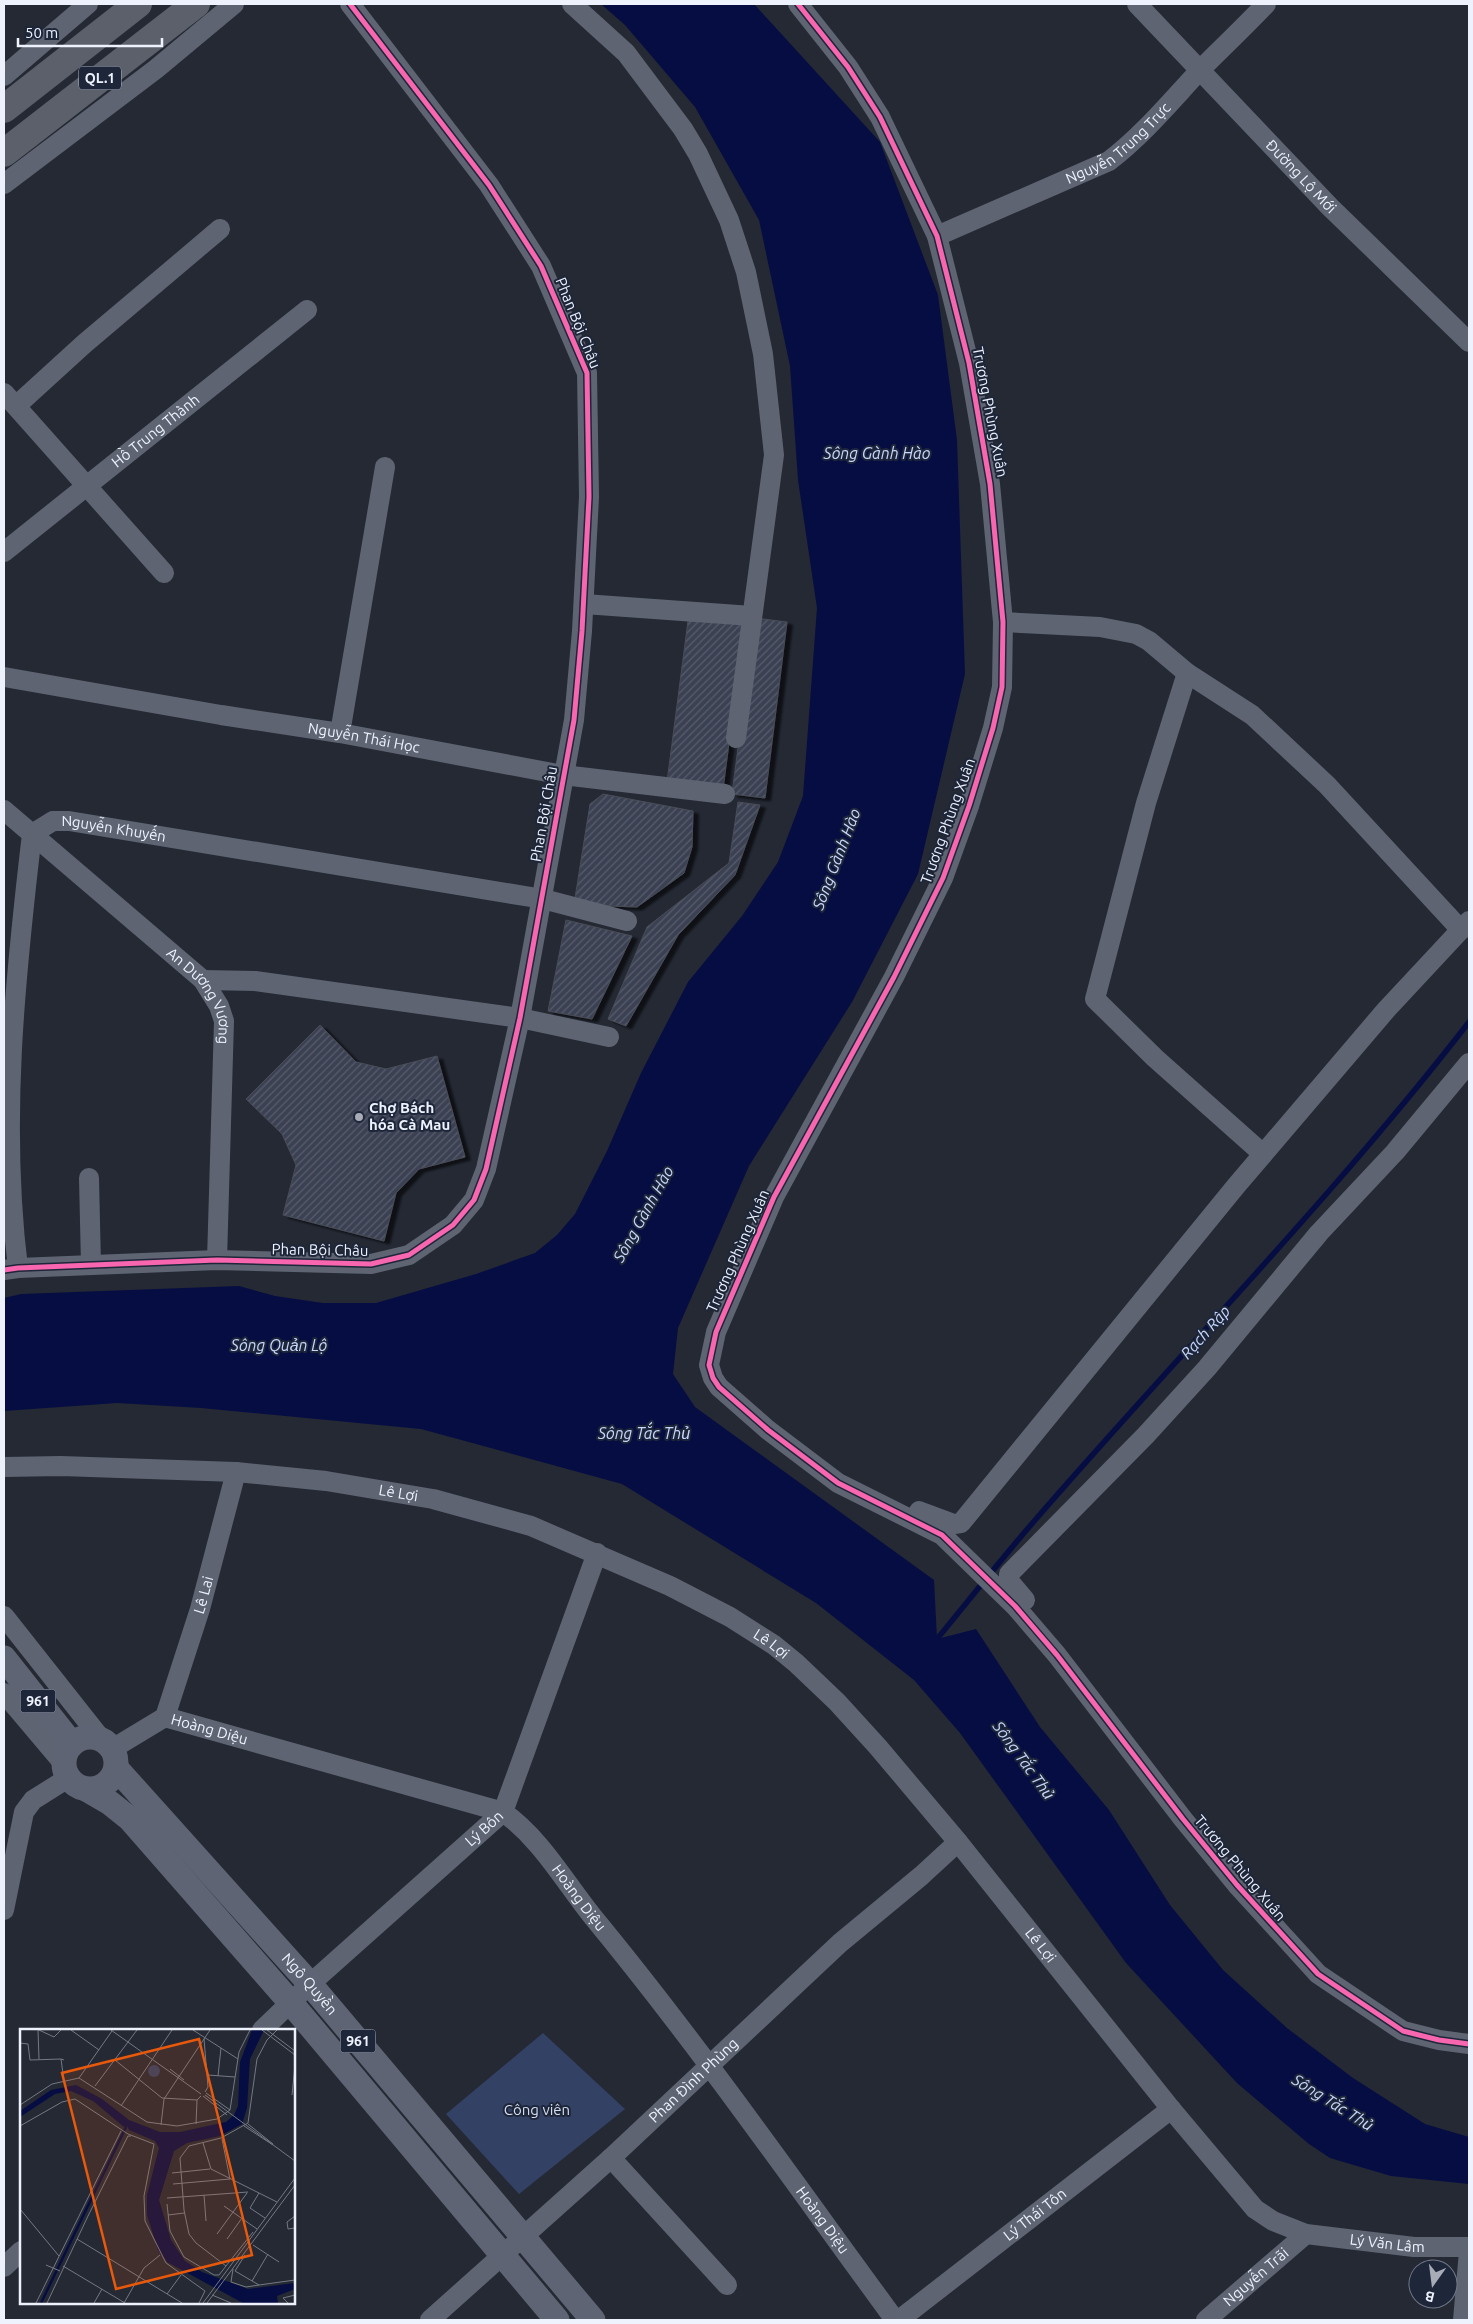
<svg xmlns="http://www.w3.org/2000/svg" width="1473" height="2324" font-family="Ubuntu,sans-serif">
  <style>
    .green { fill: #334165 }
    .water { fill: #060d43 }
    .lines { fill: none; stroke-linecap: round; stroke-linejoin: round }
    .stream { stroke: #060d43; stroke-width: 5.5 }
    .building { fill: url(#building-hatch); stroke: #494d57; filter: url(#shadow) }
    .minor { stroke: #5e6472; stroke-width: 20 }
    .major { stroke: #5e6473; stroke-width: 25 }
    .highway { stroke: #5b606b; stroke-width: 28 }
    .cycleway-casing { stroke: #1e263a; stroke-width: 8 }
    .cycleway { stroke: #f766af; stroke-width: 5 }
    .poi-dot { fill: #a7acb7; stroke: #1e263a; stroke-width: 2 }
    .labels { text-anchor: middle; stroke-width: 4; stroke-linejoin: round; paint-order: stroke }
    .shield { fill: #1e263a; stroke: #afb5c2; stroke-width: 1 }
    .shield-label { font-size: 14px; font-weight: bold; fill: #edf2fd }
    .street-label { font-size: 15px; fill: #edf2fd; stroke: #1e263a }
    .poi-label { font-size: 15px; font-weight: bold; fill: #edf2fd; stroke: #1e263a; text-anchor: start }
    .park-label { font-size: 15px; fill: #d5def1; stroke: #1e263a }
    .water-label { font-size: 16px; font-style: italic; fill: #c7d7fd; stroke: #1e263a }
    .inset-river { fill: none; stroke: #060d43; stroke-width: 2.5 }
    .inset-road { fill: none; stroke: #747984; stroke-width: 1 }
    .view { fill: #e8590c; fill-opacity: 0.15; stroke: #e8590c; stroke-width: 2.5 }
    .inset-edge { fill: none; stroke: #edf2fd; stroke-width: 2.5 }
  </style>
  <defs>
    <pattern id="building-hatch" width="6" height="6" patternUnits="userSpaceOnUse" patternTransform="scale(1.25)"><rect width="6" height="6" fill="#3b4152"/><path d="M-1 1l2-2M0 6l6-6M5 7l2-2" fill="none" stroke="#585d6c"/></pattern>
    <filter id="shadow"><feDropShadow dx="5.5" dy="3" stdDeviation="1" flood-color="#0009"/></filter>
  </defs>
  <rect width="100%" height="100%" fill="#242934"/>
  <path class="green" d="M543,2033L625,2109L519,2194L446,2114Z"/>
  <path class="water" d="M601,4H754L880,142L938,295L957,440L965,674L918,874L852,1002L749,1166L678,1328L673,1374L695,1407L934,1580L937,1639L976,1629L1040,1727L1109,1810L1170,1905L1223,1970L1287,2028L1353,2078L1425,2124L1469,2137V2184L1391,2176L1330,2158L1309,2144L1237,2083L1126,1963L960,1733L914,1680L816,1603L622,1484L421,1429L201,1408L117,1403L4,1411V1298L21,1294L239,1286L275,1296L323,1303H376L476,1274L535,1253L557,1235L575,1214L607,1151L641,1073L688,982L742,916L778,862L803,796L817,608L798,480L790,366L759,220L695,107L625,25Z"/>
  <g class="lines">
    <path class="stream" d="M937,1639C970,1599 1002,1558 1036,1519C1180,1353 1334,1196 1469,1022"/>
  </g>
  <g class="building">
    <path d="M689,613L745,620L723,789L667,782Z"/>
    <path d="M755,618L787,622L765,798L732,794Z"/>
    <path d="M603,794L693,811L692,847L684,873L637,907L609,906L575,898L590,804Z"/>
    <path d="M738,802L760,805L735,875L678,935L626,1026L608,1019L647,927L729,863Z"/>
    <path d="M566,920L632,936L592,1019L548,1011Z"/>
    <path d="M320,1025L356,1062L386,1069L437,1056L465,1157L419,1169L396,1193L384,1241L283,1215L296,1165L282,1134L246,1099Z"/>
  </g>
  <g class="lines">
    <g class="minor">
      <path d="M572,4L626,53L683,129L698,154L729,220L746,272L763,354L774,455L736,738"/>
      <path d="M798,4L848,67L880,117L937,236L969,363L990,484L1003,622L1002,687L993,728L969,806L943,878L894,977L774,1197L716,1332L709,1365L713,1378L719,1387L768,1430L838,1483L942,1535L1015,1606L1057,1655L1183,1819L1237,1885L1318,1974L1403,2031L1439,2040L1469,2044"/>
      <path id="s1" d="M1137,4L1330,207L1469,342"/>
      <path d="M4,76L88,4"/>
      <path d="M4,184L156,69L234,4"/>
      <path id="s2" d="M937,236L1109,161C1144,134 1171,101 1201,69C1223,47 1245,26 1266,4"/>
      <path d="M4,393L164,573"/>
      <path d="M16,406L84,344L220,229"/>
      <path id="s3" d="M4,552L307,310"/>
      <path d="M584,604L752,616"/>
      <path d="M1003,622L1100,627L1136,634L1149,641L1187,673L1252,715L1327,785L1461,930"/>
      <path d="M1187,673L1146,803L1095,999L1155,1058L1263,1154"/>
      <path id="s4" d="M4,677L221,715L340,733L563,775L725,794"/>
      <path d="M340,733L385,467"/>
      <path id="s5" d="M4,810L203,980L219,1006L224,1021L217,1260"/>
      <path id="s6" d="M32,834L53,821H69L543,899L627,921"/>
      <path d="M203,980L255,981L520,1018L609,1037"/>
      <path d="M89,1178L91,1265"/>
      <path d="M18,1268C0,1123 15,978 32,834"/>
      <path d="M4,1270L18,1268L217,1260L371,1264L409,1255L453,1225L474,1200L486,1169L520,1018L574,720L582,631L589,497L587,373L541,266L489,185L350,4"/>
      <path id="s7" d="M4,1467L61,1466L236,1472L326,1481L433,1499L531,1526L670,1586L730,1617L774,1645L796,1663L837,1702L878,1747L958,1842L1171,2109L1255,2209L1273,2221L1306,2234L1414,2247H1469"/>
      <path d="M919,1511L954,1524L961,1523L1236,1186L1386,1010L1469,921"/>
      <path d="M1025,1600L1009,1581V1574L1146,1435L1207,1368L1319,1233L1395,1152L1469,1063"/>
      <path d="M4,1616L102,1740"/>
      <path d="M4,1693L64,1764"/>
      <path id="s8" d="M165,1717L200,1609L236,1472"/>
      <path id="s9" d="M112,1749L165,1717L503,1812C541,1839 564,1881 593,1917C700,2047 796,2185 895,2320"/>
      <path d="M4,1910L24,1812L33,1800L68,1778"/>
      <path id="s10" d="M262,2030L310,1984L503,1812L597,1553"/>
      <path d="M611,2158L727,2285"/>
      <path d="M4,2267L21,2251"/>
      <path id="s11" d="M430,2320L611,2158L840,1943L921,1876L958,1842"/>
      <path id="s12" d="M899,2320L1171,2109"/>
      <path id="s13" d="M1206,2320L1306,2234"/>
      <path d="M1463,2320L1469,2251"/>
    </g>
    <g class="major">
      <path d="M4,1658L72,1744"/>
      <circle cx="90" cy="1763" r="26"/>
      <path id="s14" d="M116,1768L310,1984L593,2320"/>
      <path d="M86,1789L110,1803L130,1819L291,2003L557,2320"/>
    </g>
    <g class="highway">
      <path d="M4,109L138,4"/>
      <path d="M4,153L196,4"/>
    </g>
    <g class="cycleway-casing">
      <g id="cycleway">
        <path d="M798,4L848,67L880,117L937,236L969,363L990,484L1003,622L1002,687L993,728L969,806L943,878L894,977L774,1197L716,1332L709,1365L713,1378L719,1387L768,1430L838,1483L942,1535L1015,1606L1057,1655L1183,1819L1237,1885L1318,1974L1403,2031L1439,2040L1469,2044"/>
        <path d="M4,1270L18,1268L217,1260L371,1264L409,1255L453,1225L474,1200L486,1169L520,1018L574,720L582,631L589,497L587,373L541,266L489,185L350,4"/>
      </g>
    </g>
    <use href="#cycleway" class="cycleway"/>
  </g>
  <circle class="poi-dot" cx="359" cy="1117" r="5"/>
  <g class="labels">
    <g class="shield">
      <rect x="79" y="66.5" width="42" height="23" rx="4"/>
      <rect x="20.5" y="1689.5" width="35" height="23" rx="4"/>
      <rect x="340.5" y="2029.5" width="35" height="23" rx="4"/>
    </g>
    <g class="shield-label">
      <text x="100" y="83">QL.1</text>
      <text x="38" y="1706">961</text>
      <text x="358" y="2046">961</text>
    </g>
    <g class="street-label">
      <text dy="5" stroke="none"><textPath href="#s2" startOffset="205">Nguyễn Trung Trực</textPath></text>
      <text dy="5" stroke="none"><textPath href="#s1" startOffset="238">Đường Lộ Mới</textPath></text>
      <text transform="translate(578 323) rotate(68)" y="5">Phan Bội Châu</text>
      <text transform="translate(990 412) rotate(79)" y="5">Trương Phùng Xuân</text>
      <text dy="5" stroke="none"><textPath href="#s3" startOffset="194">Hồ Trung Thành</textPath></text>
      <text dy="5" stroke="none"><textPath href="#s4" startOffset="365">Nguyễn Thái Học</textPath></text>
      <text transform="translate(544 814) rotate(-80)" y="5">Phan Bội Châu</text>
      <text transform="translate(948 821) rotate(-70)" y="5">Trương Phùng Xuân</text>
      <text dy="5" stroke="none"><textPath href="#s6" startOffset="86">Nguyễn Khuyến</textPath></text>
      <text dy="5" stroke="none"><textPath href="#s5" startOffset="274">An Dương Vương</textPath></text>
      <text transform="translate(320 1250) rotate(1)" y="5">Phan Bội Châu</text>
      <text transform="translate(738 1251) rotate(-66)" y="5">Trương Phùng Xuân</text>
      <text dy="5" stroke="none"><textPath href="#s7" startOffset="396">Lê Lợi</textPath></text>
      <text dy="5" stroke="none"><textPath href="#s8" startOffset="128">Lê Lai</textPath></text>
      <text dy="5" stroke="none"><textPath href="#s7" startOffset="801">Lê Lợi</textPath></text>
      <text dy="5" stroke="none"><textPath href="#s9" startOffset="108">Hoàng Diệu</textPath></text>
      <text dy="5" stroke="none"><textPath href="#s10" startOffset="300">Lý Bôn</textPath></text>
      <text transform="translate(1240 1868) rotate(50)" y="5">Trương Phùng Xuân</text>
      <text dy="5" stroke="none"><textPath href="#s9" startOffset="528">Hoàng Diệu</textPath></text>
      <text dy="5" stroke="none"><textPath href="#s7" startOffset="1206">Lê Lợi</textPath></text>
      <text dy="5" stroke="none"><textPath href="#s14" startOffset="290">Ngô Quyền</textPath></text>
      <text dy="5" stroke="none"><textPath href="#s11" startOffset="356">Phan Đình Phùng</textPath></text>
      <text dy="5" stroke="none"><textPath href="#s12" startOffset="172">Lý Thái Tôn</textPath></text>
      <text dy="5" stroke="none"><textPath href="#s9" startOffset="932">Hoàng Diệu</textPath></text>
      <text dy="5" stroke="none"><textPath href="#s7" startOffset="1685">Lý Văn Lâm</textPath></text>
      <text dy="5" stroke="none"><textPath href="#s13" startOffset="66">Nguyễn Trãi</textPath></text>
    </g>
    <g class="poi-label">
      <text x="369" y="1113">Chợ Bách<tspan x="369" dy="17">hóa Cà Mau</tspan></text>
    </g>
    <g class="park-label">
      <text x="537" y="2115">Công viên</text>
    </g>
    <g class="water-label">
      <text x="877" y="459">Sông Gành Hào</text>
      <text transform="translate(836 859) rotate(-69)" y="6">Sông Gành Hào</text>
      <text transform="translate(643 1214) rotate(-61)" y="6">Sông Gành Hào</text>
      <text transform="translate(1205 1332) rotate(-48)" y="6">Rạch Rập</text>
      <text x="279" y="1351">Sông Quản Lộ</text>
      <text x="644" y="1439">Sông Tắc Thủ</text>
      <text transform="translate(1024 1760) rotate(54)" y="6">Sông Tắc Thủ</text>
      <text transform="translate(1333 2102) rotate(32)" y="6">Sông Tắc Thủ</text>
    </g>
  </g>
  <g transform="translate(20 2029)">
    <rect width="275" height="275" fill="#242934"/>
    <path d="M128 42a6 6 0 1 1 12 0a6 6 0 1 1-12 0Z" fill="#334165"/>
    <path d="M232,1H244L230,30L227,79L222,95L200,107L167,114L154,122L139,171L151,211L165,232L182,243L228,260L275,254V260L257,267L258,274H223L147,233L138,221L127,186V166L139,119L135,112L109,101L107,96L104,98L73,72L51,62L35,65L0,88V82L31,61L56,56L82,70L109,91L140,103H160L206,93L214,86L218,77L220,33Z" fill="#060d43"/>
    <path class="inset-river" d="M21,274L107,96"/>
    <path class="inset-road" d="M18,1L19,30M19,1L34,8L41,1M51,1L79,21M91,1L181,65M173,1L218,30M242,1L275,26M247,1L275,22M184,10L188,58L185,63M0,14L8,15L10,31L41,30M95,31L142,69L177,71L181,67M150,40L164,51M188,46L215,48M198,47L201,19M59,49L92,2M44,52L41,30L44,31M75,57L117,1M186,64L210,81M185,66L275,132M272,66L275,36M183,67L207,86M0,76L32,55L59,49L127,93L157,97L197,90L210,81L219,23L230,1M101,77L152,1M176,95L177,71M228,95L253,115M141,96L144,70L190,1M0,97L42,73L55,70L108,105L134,115L124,167L125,192L146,234L185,262L179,274M224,97L253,116M202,110L210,150M183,114L191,140L257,173M152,144L190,140M153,155L210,150M239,164L230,179L245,189M184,166L186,192M147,169L228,163M147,175L150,202L164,228L194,246H199L206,237M204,177L237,200M0,180L39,227M148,186L164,184M275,187L267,193L268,200L275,199M233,203L206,237L176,214L169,205L164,181L160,129L169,117L201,109L228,94L237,30L247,11L257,1M197,205L227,164M57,210L162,274M207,210L222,189M233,216L259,233M225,226L215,242L239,256L275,251M26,236L40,242M43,237L105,274M213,240L211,253L226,258L239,256M232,252L248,225M147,265L161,246M192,266L211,274M16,274L101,102M27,274L68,187L108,107H111M74,274L82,260M104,274L124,239L140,226M183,274L275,149M187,274L275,156M268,274L263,269L275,266"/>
    <path class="view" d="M179,10L232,226L96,260L42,44Z"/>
    <rect width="275" height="275" class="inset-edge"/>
  </g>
  <rect width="1473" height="2324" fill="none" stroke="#edf2fd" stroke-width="10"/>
  <g transform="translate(1433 2284) rotate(194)"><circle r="24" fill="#1e263a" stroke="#717888"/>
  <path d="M0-4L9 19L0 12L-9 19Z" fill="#a7acb7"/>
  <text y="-8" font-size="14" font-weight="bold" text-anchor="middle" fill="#edf2fd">B</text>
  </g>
  <path d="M18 38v8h144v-8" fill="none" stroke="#edf2fd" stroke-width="2.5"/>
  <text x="25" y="38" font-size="15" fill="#edf2fd" stroke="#1e263a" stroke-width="4" paint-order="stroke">50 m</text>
</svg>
